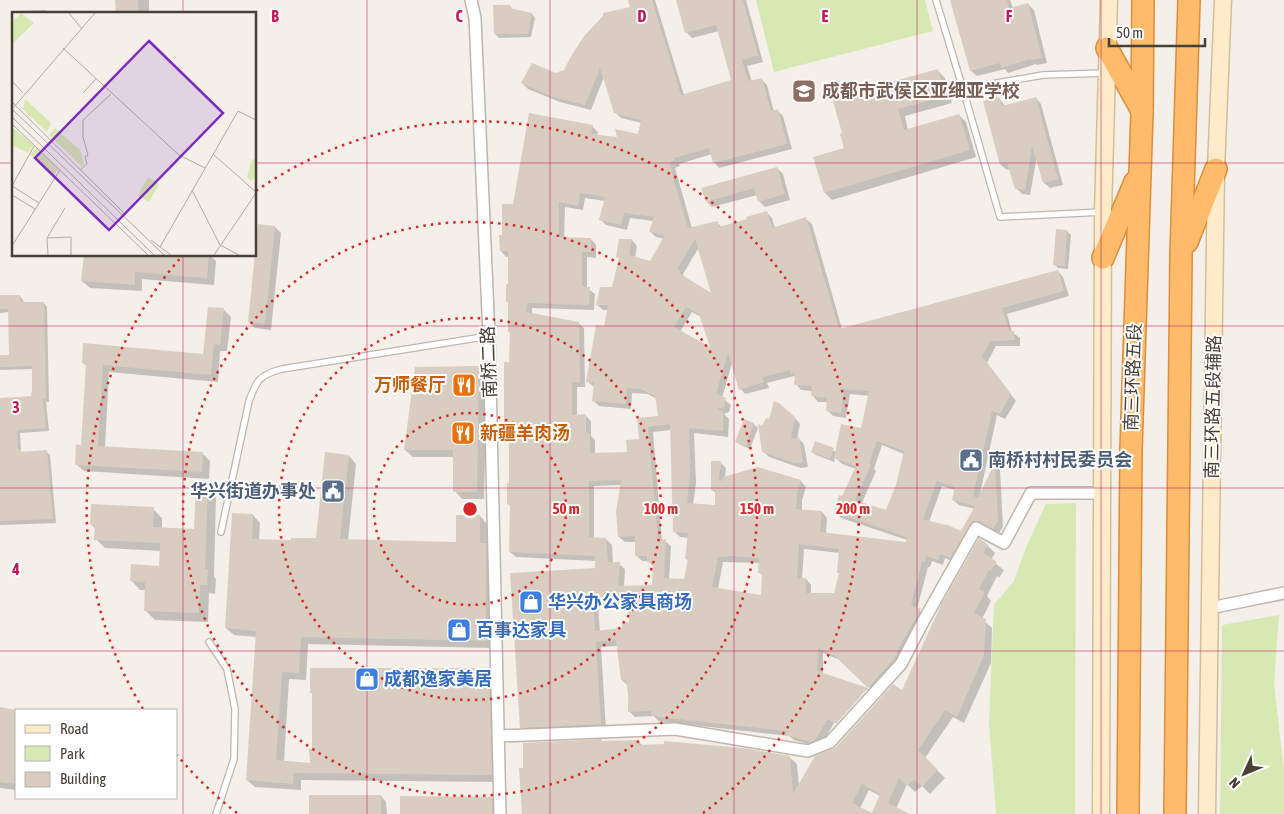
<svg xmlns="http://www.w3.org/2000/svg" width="1284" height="814" font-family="'Asap Condensed','Noto Sans SC',sans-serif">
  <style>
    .green { fill: #d7e8b2 }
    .shadow { fill: #0003; fill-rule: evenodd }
    .building { fill: #d9cdc1; fill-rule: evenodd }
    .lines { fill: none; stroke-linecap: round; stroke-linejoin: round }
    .lane-casing { stroke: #c0b6ab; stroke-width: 8 }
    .street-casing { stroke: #c0b6ab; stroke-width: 14 }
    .secondary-casing { stroke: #d4bd99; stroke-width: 19 }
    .highway-casing { stroke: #de8d3a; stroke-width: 24 }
    .lane { stroke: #fff; stroke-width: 5.5 }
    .street { stroke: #fff; stroke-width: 11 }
    .secondary { stroke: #feebc9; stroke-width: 16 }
    .highway { stroke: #febb6b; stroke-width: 21 }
    .grid { fill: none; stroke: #c2185b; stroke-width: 1; stroke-opacity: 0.55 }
    .ring { fill: none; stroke: #d62828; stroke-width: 2.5; stroke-dasharray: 2.5 5 }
    .labels { text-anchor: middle; stroke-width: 4; stroke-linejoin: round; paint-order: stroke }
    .education-label { font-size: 18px; font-weight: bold; fill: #785e54; stroke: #fff; text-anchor: start }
    .street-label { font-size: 18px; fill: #484037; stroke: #fff }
    .food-label { font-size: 18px; font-weight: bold; fill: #c56008; stroke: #fff; text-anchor: end }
    .service-label { font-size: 18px; font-weight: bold; fill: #4e5e75; stroke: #fff; text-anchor: start }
    .shop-label { font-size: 18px; font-weight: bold; fill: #366cbe; stroke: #fff; text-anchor: start }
    .inset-road { fill: none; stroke: #afaaa2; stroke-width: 1 }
    .view { fill: #7b2cbf; fill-opacity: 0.15; stroke: #7b2cbf; stroke-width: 2.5 }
    .inset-edge { fill: none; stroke: #484037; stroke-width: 2.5 }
    .grid-label { font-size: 16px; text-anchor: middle; font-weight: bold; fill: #c2185b; stroke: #fff; stroke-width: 4; stroke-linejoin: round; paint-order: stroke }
    .centre { fill: #d62828; stroke: #fff; stroke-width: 2.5 }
    .ring-label { font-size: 15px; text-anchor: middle; font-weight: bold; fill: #d62828; stroke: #fff; stroke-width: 4; stroke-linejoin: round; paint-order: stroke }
  </style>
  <rect width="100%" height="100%" fill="#f4f0e9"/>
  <g class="green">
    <path d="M756,0H925L933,31L774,72Z"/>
    <path d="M1076,503L1075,814H996L989,723L994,605L1014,581L1027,545L1046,504Z"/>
    <path d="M1279,615L1274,684L1284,771V814H1220L1222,625Z"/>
  </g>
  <g class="shadow">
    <rect x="117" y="0" width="32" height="14"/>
    <path d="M629,0H655L684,95L733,81L719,31L692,38L686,32L677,0H746L763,62L747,66L752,82L761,79L767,85L774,112L778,111L783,116L792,149L719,168L714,162L712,154L679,164L680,166L675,168L692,228L717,222L722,228L767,213L772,218L775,228L806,219L812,224L842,329L1058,271L1063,277L1069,296L1007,314L1012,332L1020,338V346H996L987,363L1016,401L1005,419L997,415L980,494L995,464L1000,469L1003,527L999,533L986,526L978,527L956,563L945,558L943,565L932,561L930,567H928L917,609L926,616L901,659L842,729L837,725L869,690H865L834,723L821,745L818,747L794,740L789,736L666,722L658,721L654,716L635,717L629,711L628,686L622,680L618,646L601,647L606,730L527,733L521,727L596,570V561L516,557L510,552L511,506L508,504L510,484V436L505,431L511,334L509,332V256L506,257L501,251L503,236L514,205L592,126L598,132L597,136L619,139L639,135L642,123L621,118L615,112L604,77L591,110L560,102L528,89L522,83L565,71L631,8ZM585,198L605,201L600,219L606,225L627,230L630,218L654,221L651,232L656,237L664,239L651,262L635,258L637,246L632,240H620L617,257L620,259L613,289L597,305L603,310H609L605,328L588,382L595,388L594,401L599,406L631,409L632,393L648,394L657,399L659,417L638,419L640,440L628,454H595V440L591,436V421L586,416H577V387H585L584,328L578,323L532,314V308L594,310L595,294L587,288V257L596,258V245L591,239L564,238L565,207L583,210ZM699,247L713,296L685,278L683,274ZM692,312L701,317L712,350L680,332ZM732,363L740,388L745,394L769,388L767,383L794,376L796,378V384L801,390L813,391V396L818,402H828L827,410L833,416L846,418L850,394L870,396L862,430L837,453L833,450L812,452L816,455L834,462L835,457L842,464L856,469L835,512L841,518L907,540V544L826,534L827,518L822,512L802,511V500L806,487L801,481L725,478L726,468L721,463L712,490L717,494V507L693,505L696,483L694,433L728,437L729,419L724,414L729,412L731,405L722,398ZM671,430L674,531L680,537L689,538L686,558L689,562L685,581L669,580L671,546L665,541H662L653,432ZM882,445L904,454L897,485L887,511L862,503L876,471L874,469ZM621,485L619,537L625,542H636V555L642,561H648L654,567L653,587H624L625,569L619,564L613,563L612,545L606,539H594V486ZM942,486L955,490L953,500L959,505L975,509L962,533L929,522ZM804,549L840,553L838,572L840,574L835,594H811V585L806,579H802ZM723,562L760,563V573L763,576L762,596L718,589ZM598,606H629L630,623L624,629L600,632ZM823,653L842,661L873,691L823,674Z"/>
    <path d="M951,0H1010L1013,8L1028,4L1034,10L1047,63L1037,65L1036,64L1008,73L1005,69L977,76L971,71Z"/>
    <path d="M510,6L513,10L532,14L535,18L531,37L499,38L495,34Z"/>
    <path d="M46,10L50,14H21V11Z"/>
    <path d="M938,71L945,78L952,103L905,116L908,130L959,115L966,122L976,157L832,200L825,193L845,149Z"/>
    <path d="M999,98L1005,106L1036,98L1041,104L1063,185L1050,188L1044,183L1037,156L1030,195L1022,194L1016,188L1010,169L1007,170L1001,165L984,102Z"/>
    <path d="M777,168L783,174L790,200L765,207L759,201L757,195L712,207L707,202Z"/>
    <path d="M259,226L275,227L281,233L271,330L255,328L249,322Z"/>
    <path d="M1067,231L1071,235L1068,269L1058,268L1054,264Z"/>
    <path d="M85,255H210L216,261L214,285L142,279V291L90,288L82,281Z"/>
    <path d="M0,296H20L23,300L24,303H44L47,307L49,402H46L49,431L20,433L21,452L46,451L50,455L56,523L0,525V399L32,397L33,369L0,370V356H10L9,312L0,313Z"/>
    <path d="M224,310L231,317L227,351H220L218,382L109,372L105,447L202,453L210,461L209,479L84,471L76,464L82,446L87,366L83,363L204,356Z"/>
    <path d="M479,367L487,374L484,499H462L455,491L454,457H413L405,450Z"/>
    <path d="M795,418L800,424L797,439H799L804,444L808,467L801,468L769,457L763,451L762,427L770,421Z"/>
    <path d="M744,421L754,424L758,428L750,449L741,445L737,442Z"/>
    <path d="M349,456L356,464L348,541L457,543L480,516L487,524V546L493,552V648L308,644L306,680L289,679L284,762L311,764L313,750V694L311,692L489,670L496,677L499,782L301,780V790L255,787L247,780L257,637L234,635L226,628L253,515L260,523L259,541L317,540Z"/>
    <path d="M207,488L216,497L214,577L216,579L215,594L209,593L208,622L155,620L146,611V590H140L131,580L160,567L161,551L105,548L96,539V529L91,524L153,509L162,518V528L195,530Z"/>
    <path d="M985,543L995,553L991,560L1004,570L999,578L997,576L987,596L991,601L982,619L992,628L991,663L964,723L953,717L925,758L945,778L930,794L922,786L915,792L907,784L896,809L907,814H872L880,796L869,790L860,808L871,814H522L603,742H639L643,746L789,757L797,764L799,787L836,748L903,692Z"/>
    <path d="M0,709L16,711V790L0,788Z"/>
    <path d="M381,796L386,802L387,814H310Z"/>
    <path d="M492,798L499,805V814H402Z"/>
  </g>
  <g class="building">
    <path d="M115,0H138V14H116Z"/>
    <path d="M628,0H652L681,95L731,80L716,25L685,33L676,0H743L758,56L742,60L748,81L762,78L771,111L778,109L787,144L713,163L709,148L674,158L675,160L670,162L674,181L688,228L717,221L719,227L747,219L746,217L767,211L772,228L806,217L839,329L1058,270L1064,291L1002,308L1009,331H1014L1015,340L991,341L982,356L1011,394L1000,414L992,411L973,496L978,498L995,462L998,520L993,529L979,521H973L950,558L940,554L938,560L926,556L925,562H922L911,605L921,609L896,652L897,655L836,724L828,719L815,740L811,742L786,735L787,731L659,717L651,715V711L628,712V702H629L626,680H621L616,640L596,642L601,724L520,728L510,573L595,568V556L509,552L510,504H507V483H509V431H504V362H509L510,332H508V302H506V284H508V251H500L499,235H502V204H513L529,113L593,125L591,134L617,137L615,129L638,134L641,120L614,113L600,68L585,105L553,97L521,83L532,63L556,73L564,70L570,58L584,36L603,16V13L630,7ZM580,193L605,197L599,220L621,225L624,213L654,217L649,232L665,235L650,261L629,255L632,239H619L616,257L619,258L612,287H600L596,305H608L604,326L596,325L586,382L594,383L592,401L626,404L627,388L641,389L655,396L658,416L637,418L639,439L626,440L627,452L590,453V433H586V414L572,415V382H580L579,322L526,312L527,303L589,305L590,287H584L582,285V252H591V238L559,237V202L578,206ZM695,239L711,293L679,273L680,270L677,269ZM686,307L699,314L710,347L674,327ZM728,353L739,390L764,382L762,377L790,370V374L795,372L794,385L812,386L811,396L827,398L826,411L841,413L844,389L869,391L861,428L841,424L834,458L856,466L842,496L839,495L834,512L907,537L906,542L820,532L822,511L796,509L797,494L801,480L758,467L723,477L722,481L719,480L721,461H711V490H715V505L687,503L690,476L689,428L723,431V412L717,409L724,407L726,398L716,394ZM670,424L673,532L688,533L685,559H688L684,579L664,578L666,539L658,540L648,427ZM877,441L904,451L896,485L886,510L855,500L871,465L869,464ZM621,480L616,512L618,537L635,536V556H647V562H653L652,585L618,586L620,562H608L606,538L589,537V481ZM937,481L955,487L952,500L975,506L961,531L945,524V525L923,519ZM799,544L839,549L837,573H839L834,593H806V578H797ZM730,556L759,558L758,573L762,574L761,595L712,587L718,557ZM628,600L629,622L622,623V628L595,631L593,601ZM818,648L835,656L868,688L817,671Z"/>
    <path d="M950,0H1007L1009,8L1028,3L1042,58L1031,60L1030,59L1002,68L1000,63L970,71Z"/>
    <path d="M493,5H510V8L532,13L528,34H494Z"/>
    <path d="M938,69L946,96L898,109L904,130L959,114L970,150L824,193L813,157L844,148L840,134L842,133L832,98Z"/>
    <path d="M999,97L1002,106L1036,97L1058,179L1043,183L1032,146L1025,190L1015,189L1007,163L1000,165L983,101Z"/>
    <path d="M777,167L785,194L758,202L754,188L706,202L701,188Z"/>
    <path d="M258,224L275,226L265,324L248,322Z"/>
    <path d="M1056,229L1067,230L1065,266L1053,265Z"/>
    <path d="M84,255H209L207,278L135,272V285L81,281Z"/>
    <path d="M0,295H20V302H44L46,399H43L46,428L17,430L18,449H20V452L47,450L53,519L0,521V398L31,396L32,390V366L0,367V355H9L8,309H0Z"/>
    <path d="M208,307L224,308L220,345L214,344L211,375L103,365L98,446L203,452L202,472L75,465L76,444L81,445L86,363H82L83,343L203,354Z"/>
    <path d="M479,366L477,492H453V450H404L415,367Z"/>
    <path d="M774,401L779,403L795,417L791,439L799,437L803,462L795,463L762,452L758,424L762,426L766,418L769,419Z"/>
    <path d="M744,419L754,423L746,446L735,442Z"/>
    <path d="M815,441L834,448L830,459L811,452Z"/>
    <path d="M325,452L349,455L340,539L456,542V515H480V543H486V641L301,637L299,673L282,672L276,760L310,763L309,749H312V693H310V668H489L492,775L294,773L293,784L246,780L256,631L225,628L232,513L253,514L252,539L291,540V538H316Z"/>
    <path d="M196,486H208L205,569H208L207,585H200L199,613L144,611L145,582L130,581L131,564L159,566L160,543L94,540L95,525H90L91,504L154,507L153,527L194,529Z"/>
    <path d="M979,538L988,545L983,553L997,562L991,571L989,570L979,589L985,592L974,613L986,619L984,655L957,717L945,710L918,750L938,770L922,787L914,779L907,786L899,778L888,803L910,814H522L519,768H523V743L602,739V741L639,740V745L664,744V741L743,748L790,756L793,794L815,756L836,747L893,684L902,690L941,605ZM862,784L880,794L872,813L852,803Z"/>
    <path d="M0,707L16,710V784L0,782Z"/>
    <rect x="309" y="795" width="72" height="19"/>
    <path d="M400,796L492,797V814H400Z"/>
  </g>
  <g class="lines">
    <g class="lane-casing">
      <g id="lane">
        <path d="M936,0L963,89L1043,75L1106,73"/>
        <path d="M963,89L1000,217L1102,212"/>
        <path d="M221,532L249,401C257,380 259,375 282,369L489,336"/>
        <path d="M209,642L227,669L235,709L234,759L216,814"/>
      </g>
    </g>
    <g class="street-casing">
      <g id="street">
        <path d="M471,0L475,18L489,336L500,814"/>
        <path d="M1210,608L1284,593"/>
        <path d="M499,736L675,729L808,751L830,742L901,664L924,620L976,528L1004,543L1031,493H1102"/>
      </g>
    </g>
    <g class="secondary-casing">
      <g id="secondary">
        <path d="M1101,814L1103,212L1109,0"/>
        <path d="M1207,814L1216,169L1223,0"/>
      </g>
    </g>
    <g class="highway-casing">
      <g id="highway">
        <path d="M1107,48L1142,111"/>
        <path d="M1187,242L1216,169"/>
        <path d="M1103,258L1135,182"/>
        <path d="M1128,814L1131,450L1142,112L1143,0"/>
        <path d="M1175,814L1181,256L1189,0"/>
      </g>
    </g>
    <use href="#lane" class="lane"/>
    <use href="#street" class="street"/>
    <use href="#secondary" class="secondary"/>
    <use href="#highway" class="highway"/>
  </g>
  <path class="grid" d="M183,0V14M367,0V814M550,0V814M734,0V814M917,0V814M1101,0V814M0,163H14M255,163H1284M183,255V814M0,326H1284M0,488H1284M0,651H1284"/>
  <g class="ring">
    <circle cx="470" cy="509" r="96"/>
    <circle cx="470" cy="509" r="191"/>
    <circle cx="470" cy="509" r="287"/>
    <path d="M237 813A383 383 0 0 1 177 755M143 709A383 383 0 0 1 183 255M256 191A383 383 0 0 1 703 813"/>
  </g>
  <defs>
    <g id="school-square" transform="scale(1.25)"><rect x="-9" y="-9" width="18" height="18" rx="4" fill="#8d6e63" stroke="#fff"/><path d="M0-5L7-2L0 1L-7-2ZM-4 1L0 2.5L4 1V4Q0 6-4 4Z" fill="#fff"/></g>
    <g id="restaurant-square" transform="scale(1.25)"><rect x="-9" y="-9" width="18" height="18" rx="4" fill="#e8710a" stroke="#fff"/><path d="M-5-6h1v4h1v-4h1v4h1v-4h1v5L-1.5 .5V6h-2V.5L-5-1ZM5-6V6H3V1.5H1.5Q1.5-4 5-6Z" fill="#fff"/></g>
    <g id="civic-square" transform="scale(1.25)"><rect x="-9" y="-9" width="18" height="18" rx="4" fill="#5c6f8a" stroke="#fff"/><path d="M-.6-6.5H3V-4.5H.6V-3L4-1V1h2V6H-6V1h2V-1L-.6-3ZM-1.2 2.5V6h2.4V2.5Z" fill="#fff"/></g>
    <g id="shop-square" transform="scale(1.25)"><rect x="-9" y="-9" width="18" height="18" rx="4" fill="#3f7fe0" stroke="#fff"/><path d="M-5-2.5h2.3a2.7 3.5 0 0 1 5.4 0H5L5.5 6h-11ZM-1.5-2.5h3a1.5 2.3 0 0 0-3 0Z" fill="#fff"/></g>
  </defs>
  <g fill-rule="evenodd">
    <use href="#school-square" x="804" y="91"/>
    <use href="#restaurant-square" x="464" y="385"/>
    <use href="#restaurant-square" x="463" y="433"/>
    <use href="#civic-square" x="971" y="460"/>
    <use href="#civic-square" x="333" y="491"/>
    <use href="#shop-square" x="531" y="602"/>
    <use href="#shop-square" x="459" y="630"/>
    <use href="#shop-square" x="367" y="679"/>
  </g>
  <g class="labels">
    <g class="education-label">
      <text x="822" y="97">成都市武侯区亚细亚学校</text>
    </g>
    <g class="street-label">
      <text transform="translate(489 362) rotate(-92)" y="6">南桥二路</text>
      <text transform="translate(1133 377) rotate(-88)" y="6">南三环路五段</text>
      <text transform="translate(1213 407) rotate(-89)" y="6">南三环路五段辅路</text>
    </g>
    <g class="food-label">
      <text x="446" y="391">万师餐厅</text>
      <text x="480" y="439" text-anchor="start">新疆羊肉汤</text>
    </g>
    <g class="service-label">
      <text x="988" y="466">南桥村村民委员会</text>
      <text x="316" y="497" text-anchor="end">华兴街道办事处</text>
    </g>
    <g class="shop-label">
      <text x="548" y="608">华兴办公家具商场</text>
      <text x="476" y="636">百事达家具</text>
      <text x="384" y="685">成都逸家美居</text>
    </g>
  </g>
  <g transform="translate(12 12)">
    <rect width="244" height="244" fill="#f4f0e9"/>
    <path d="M9,1L22,11L0,32V10ZM13,87L39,111L35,120L11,97ZM0,115L21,133L16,141L0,133ZM43,116L68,138L72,152L70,155L37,123ZM24,135L46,157L42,163L18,143ZM240,147L244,148V164L239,169L235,165ZM136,165L147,172L137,190L126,183Z" fill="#d7e8b2"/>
    <path class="inset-road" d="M57,1L70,17M51,36L167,143L193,156M0,69L11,81M71,81L84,67M0,90L113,202M2,95L83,1M0,97L152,243M0,105L142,243M0,112L136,243M22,134L0,174L27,191M201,142L244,180M68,158L75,152L73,145L76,143L71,125V108L99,82M180,178L208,233M0,183L23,197M36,226L59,225V243M139,228L159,243M208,233L227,243M0,234L48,158M148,235L226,99L244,108M36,243L35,226L53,196M202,243L244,181"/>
    <path class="view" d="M137,29L211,101L97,218L23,146Z"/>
    <rect width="244" height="244" class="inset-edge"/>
  </g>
  <g class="grid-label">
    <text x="275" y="22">B</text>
    <text x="459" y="22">C</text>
    <text x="642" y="22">D</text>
    <text x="825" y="22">E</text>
    <text x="1009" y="22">F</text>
    <text x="16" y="413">3</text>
    <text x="16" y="575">4</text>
  </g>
  <circle cx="470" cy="509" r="8" class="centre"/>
  <g class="ring-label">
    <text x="566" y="514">50 m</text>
    <text x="661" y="514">100 m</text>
    <text x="757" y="514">150 m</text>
    <text x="853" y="514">200 m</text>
  </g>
  <rect x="15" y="709" width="162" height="90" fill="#ffffff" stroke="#b6b3af"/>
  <rect x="25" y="725" width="25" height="8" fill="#feebc9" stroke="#b6b3af"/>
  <text x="60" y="734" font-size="15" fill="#484037">Road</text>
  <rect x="25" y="746" width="25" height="15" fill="#d7e8b2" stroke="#b6b3af"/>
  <text x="60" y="759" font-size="15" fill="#484037">Park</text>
  <rect x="25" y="772" width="25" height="15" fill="#d9cdc1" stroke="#b6b3af"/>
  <text x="60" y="784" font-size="15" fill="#484037">Building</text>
  <g transform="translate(1244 774) rotate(226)" stroke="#ffffff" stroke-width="4" paint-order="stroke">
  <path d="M0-4L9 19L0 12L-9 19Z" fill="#484037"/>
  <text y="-8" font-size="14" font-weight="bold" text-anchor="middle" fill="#484037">N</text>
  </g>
  <path d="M1109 38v8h96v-8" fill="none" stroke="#484037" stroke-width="2.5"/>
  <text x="1116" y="38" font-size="15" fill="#484037" stroke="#ffffff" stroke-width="4" paint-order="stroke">50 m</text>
</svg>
